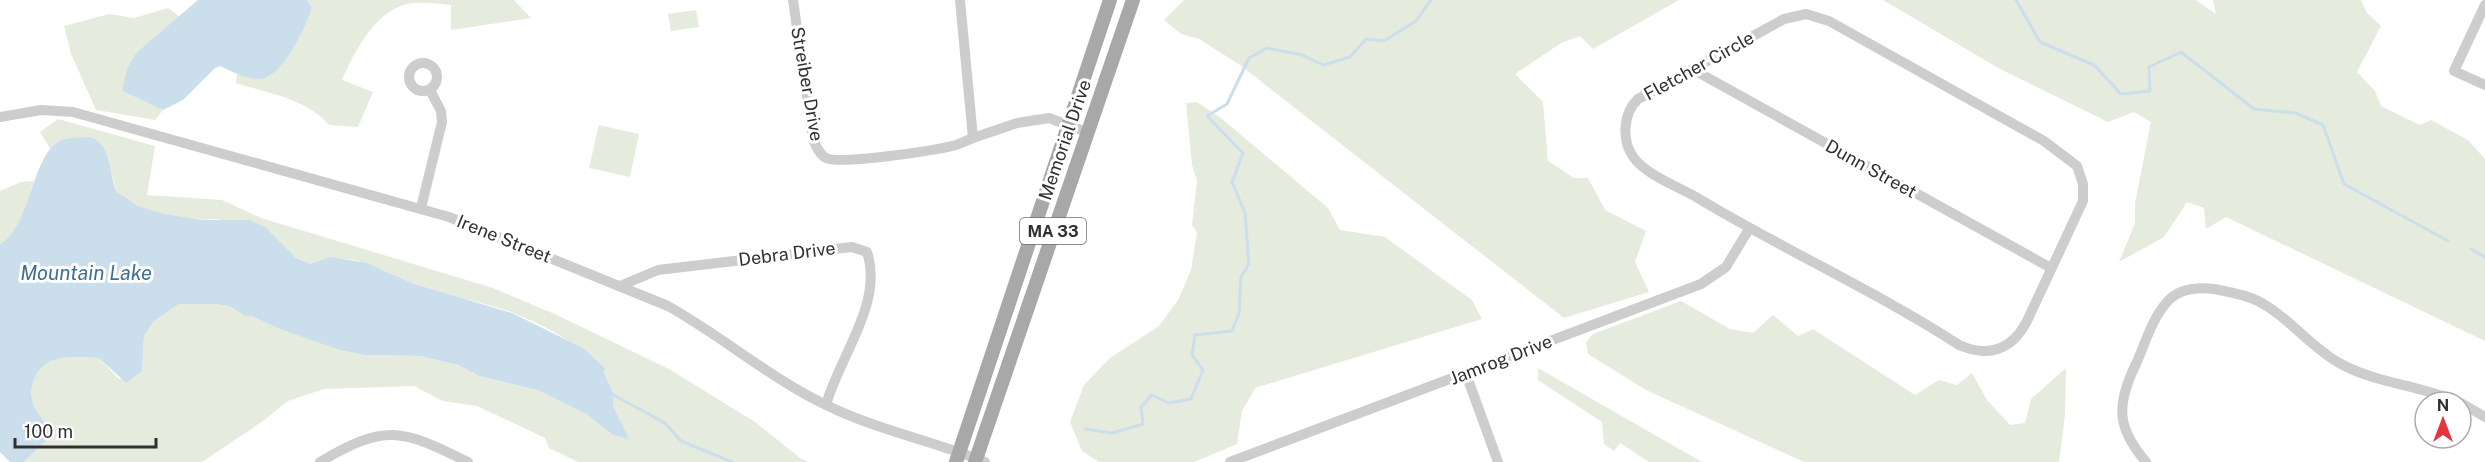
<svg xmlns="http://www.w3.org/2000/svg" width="2485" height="462" font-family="'Public Sans',sans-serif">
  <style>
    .green { fill: #e5ecde }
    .water { fill: #cbdeec }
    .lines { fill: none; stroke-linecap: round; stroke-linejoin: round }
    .stream { stroke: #cbdeec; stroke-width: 3 }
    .minor { stroke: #cdcdcd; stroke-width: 10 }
    .major { stroke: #a8a8a8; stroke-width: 14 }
    .labels { text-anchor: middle; stroke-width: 6; stroke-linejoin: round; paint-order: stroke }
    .shield { fill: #fff; stroke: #6e6e6e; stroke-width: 1.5 }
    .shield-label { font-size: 16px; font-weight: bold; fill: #303030 }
    .street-label { font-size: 18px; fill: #303030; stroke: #fff }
    .water-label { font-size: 20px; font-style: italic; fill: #3e6f91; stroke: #fff }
  </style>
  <rect width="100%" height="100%" fill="#fff"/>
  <g class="green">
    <path d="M307,0H514L531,18L451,30V5C439,4 425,2 413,3C378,6 355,50 342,80L373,92L358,127L329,125C307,99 267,93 236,83L237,74C247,76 260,81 270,76C287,65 306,27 312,8Z"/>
    <path d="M1184,0H1679L1593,49L1580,36L1561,43L1515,74L1543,102L1548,161L1574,178H1588L1605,210L1646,231L1635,262L1649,292L1564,318L1240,65L1199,39L1181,34L1164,20Z"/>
    <path d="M1883,0H2196L2216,14L2213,0H2361L2367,13L2381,26L2357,72L2375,91L2381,106L2420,125L2431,120L2468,140L2485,159V341L2226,217L2206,229L2204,208L2187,202L2164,237L2119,262L2135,223V203L2151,122L2134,112L2108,122L2000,69Z"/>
    <path d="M168,8L180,17L136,53L124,92L163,110L155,120L96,110L71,54L64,26L109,14L134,18Z"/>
    <path d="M696,10L699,27L671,31L668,14Z"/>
    <path d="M1197,102L1221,118L1328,208L1340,230L1385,237L1472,300L1482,319L1255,388L1242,411L1237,444L1194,462H1099L1082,451L1070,422L1084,385L1110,358L1159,326L1178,300L1191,270L1197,232L1192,225L1197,181L1192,165L1186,103Z"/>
    <path d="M58,119L155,146L147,195L222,200L261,218L493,288L557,315L669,369L755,422L800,458L809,462H578L549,448L545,438L477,406L443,401L414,386L324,389L288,401L263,421L202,462H24L50,435C49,423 37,415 33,403C30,392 31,385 36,376C48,352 77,358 99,358L119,379L142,371L144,336L153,322L179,304H215L229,306L245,316H252L277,328L366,355L420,356L458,365L479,376L537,390L586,414L613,435L628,438L613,406V392L604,373L605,368C578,344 545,325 511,312C479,301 445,296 414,284C376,268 353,250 310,264L218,219C187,222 140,215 117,192L105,151L56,144L51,150L40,132Z"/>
    <path d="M599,125L639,134L630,177L589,168Z"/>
    <path d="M34,181C27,202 21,233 0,244V191L21,182Z"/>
    <path d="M1681,301L1730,329L1753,333L1773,315L1798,336L1813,329L1915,395L1939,380L1957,385L1972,373L1987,400L2010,425L2025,423L2031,399L2066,368L2065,415L2059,462H1804L1646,390L1588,354L1586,342L1593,334Z"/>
    <path d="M1538,368L1702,462H1649L1620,443L1614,451L1604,444L1602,422L1538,380Z"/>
  </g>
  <g class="water">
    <path d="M198,0H307L312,8C307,25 284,73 265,78C251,82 233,72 220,66L215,68L183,100L163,110L124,92L122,90L127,69L136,53Z"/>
    <path d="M91,137C113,147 108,173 117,192L138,206L164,214L202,220H249L265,227L295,257L310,264L330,257L367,263L414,284L512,313L583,348L605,368L604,373L613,392V406L629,439L613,435L586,414L537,390L479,376L458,365L420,356L366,355L340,350L277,328L252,316H245L229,306L215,304H179L153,322L144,336L142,371L126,383L99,358C77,358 48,352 36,376C31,385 30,392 33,403C37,415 49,423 50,436L24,462H10L0,452V244C32,227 31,152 62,140C71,137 81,138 91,137Z"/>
  </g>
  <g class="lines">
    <g class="stream">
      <path d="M2016,0L2040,42L2094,65L2121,94L2150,91L2149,67L2181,52L2254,109L2295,113L2323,125L2344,184L2448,241"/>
      <path d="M2471,249L2485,257"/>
      <path d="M610,393L665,423L681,441L732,462"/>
      <path d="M1085,429L1112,433L1143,424L1141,407L1152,395L1169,403L1191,399L1203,370L1192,355L1195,335L1232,331L1239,313L1241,277L1249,264L1245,213L1232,182L1243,153L1207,116L1227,104L1249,58L1267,48L1302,55L1323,65L1350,57L1366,39L1384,41L1416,21L1431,0"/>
    </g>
    <g class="minor">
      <path d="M793,0L813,139C816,146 819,154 826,158C840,165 938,150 956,145C962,143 968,140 973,138"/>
      <path d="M960,0L973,138L1017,123L1049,118L1087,132"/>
      <path d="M2485,5L2454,71L2485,85"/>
      <path d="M1806,14L1829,21L2044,141L2077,166L2083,184V201L2027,321C2012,350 1989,358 1959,345C1874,290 1782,249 1696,197C1677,186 1648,176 1634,158C1621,141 1623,113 1638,99L1784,19Z"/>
      <circle cx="423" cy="77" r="14"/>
      <path d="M1692,69L2051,268"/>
      <path d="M0,117L41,110L73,112L449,217L668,306C723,337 770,378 826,405C877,430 933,441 985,462"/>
      <path d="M421,208L442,122L441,111L430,90"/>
      <path d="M620,286L658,270L852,247L867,252C884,303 839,357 826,405"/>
      <path d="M1466,374L1498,462"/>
      <path d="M2461,403L2485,417"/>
      <path d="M320,462C386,423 401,429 468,462"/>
      <path d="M1230,462L1701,284L1726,267L1749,229"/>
      <path d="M2146,462C2117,428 2116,406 2135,366C2145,345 2151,320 2167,302C2179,288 2197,287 2214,289C2228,292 2244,294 2258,301C2289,317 2310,347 2341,364C2378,384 2420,385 2458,402"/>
    </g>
    <g class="major">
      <path d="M956,462L1110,0"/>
      <path d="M975,462L1133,0"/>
    </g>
  </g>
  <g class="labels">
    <rect class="shield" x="1020" y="218" width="66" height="26" rx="4.5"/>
    <g class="shield-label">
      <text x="1053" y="237">MA 33</text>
    </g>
    <g class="street-label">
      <text transform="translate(1699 66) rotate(-29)" y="6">Fletcher Circle</text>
      <text transform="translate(807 84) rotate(80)" y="6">Streiber Drive</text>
      <text transform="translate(1065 140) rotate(-71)" y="6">Memorial Drive</text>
      <text transform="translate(1871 169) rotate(29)" y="6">Dunn Street</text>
      <text transform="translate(504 239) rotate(22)" y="6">Irene Street</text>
      <text transform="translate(787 254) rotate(-7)" y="6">Debra Drive</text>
      <text transform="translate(1501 360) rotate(-21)" y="6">Jamrog Drive</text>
    </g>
    <g class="water-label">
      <text x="86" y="280">Mountain Lake</text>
    </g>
  </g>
  <g transform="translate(2443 420)"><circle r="28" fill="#ffffff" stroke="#acacac" stroke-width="1.5"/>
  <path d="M0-4.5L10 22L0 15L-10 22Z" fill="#e2363f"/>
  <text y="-9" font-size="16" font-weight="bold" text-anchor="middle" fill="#303030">N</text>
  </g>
  <path d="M15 438v9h141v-9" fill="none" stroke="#303030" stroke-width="3"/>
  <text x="24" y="438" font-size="18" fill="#303030" stroke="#ffffff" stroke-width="4.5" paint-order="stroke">100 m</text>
</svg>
